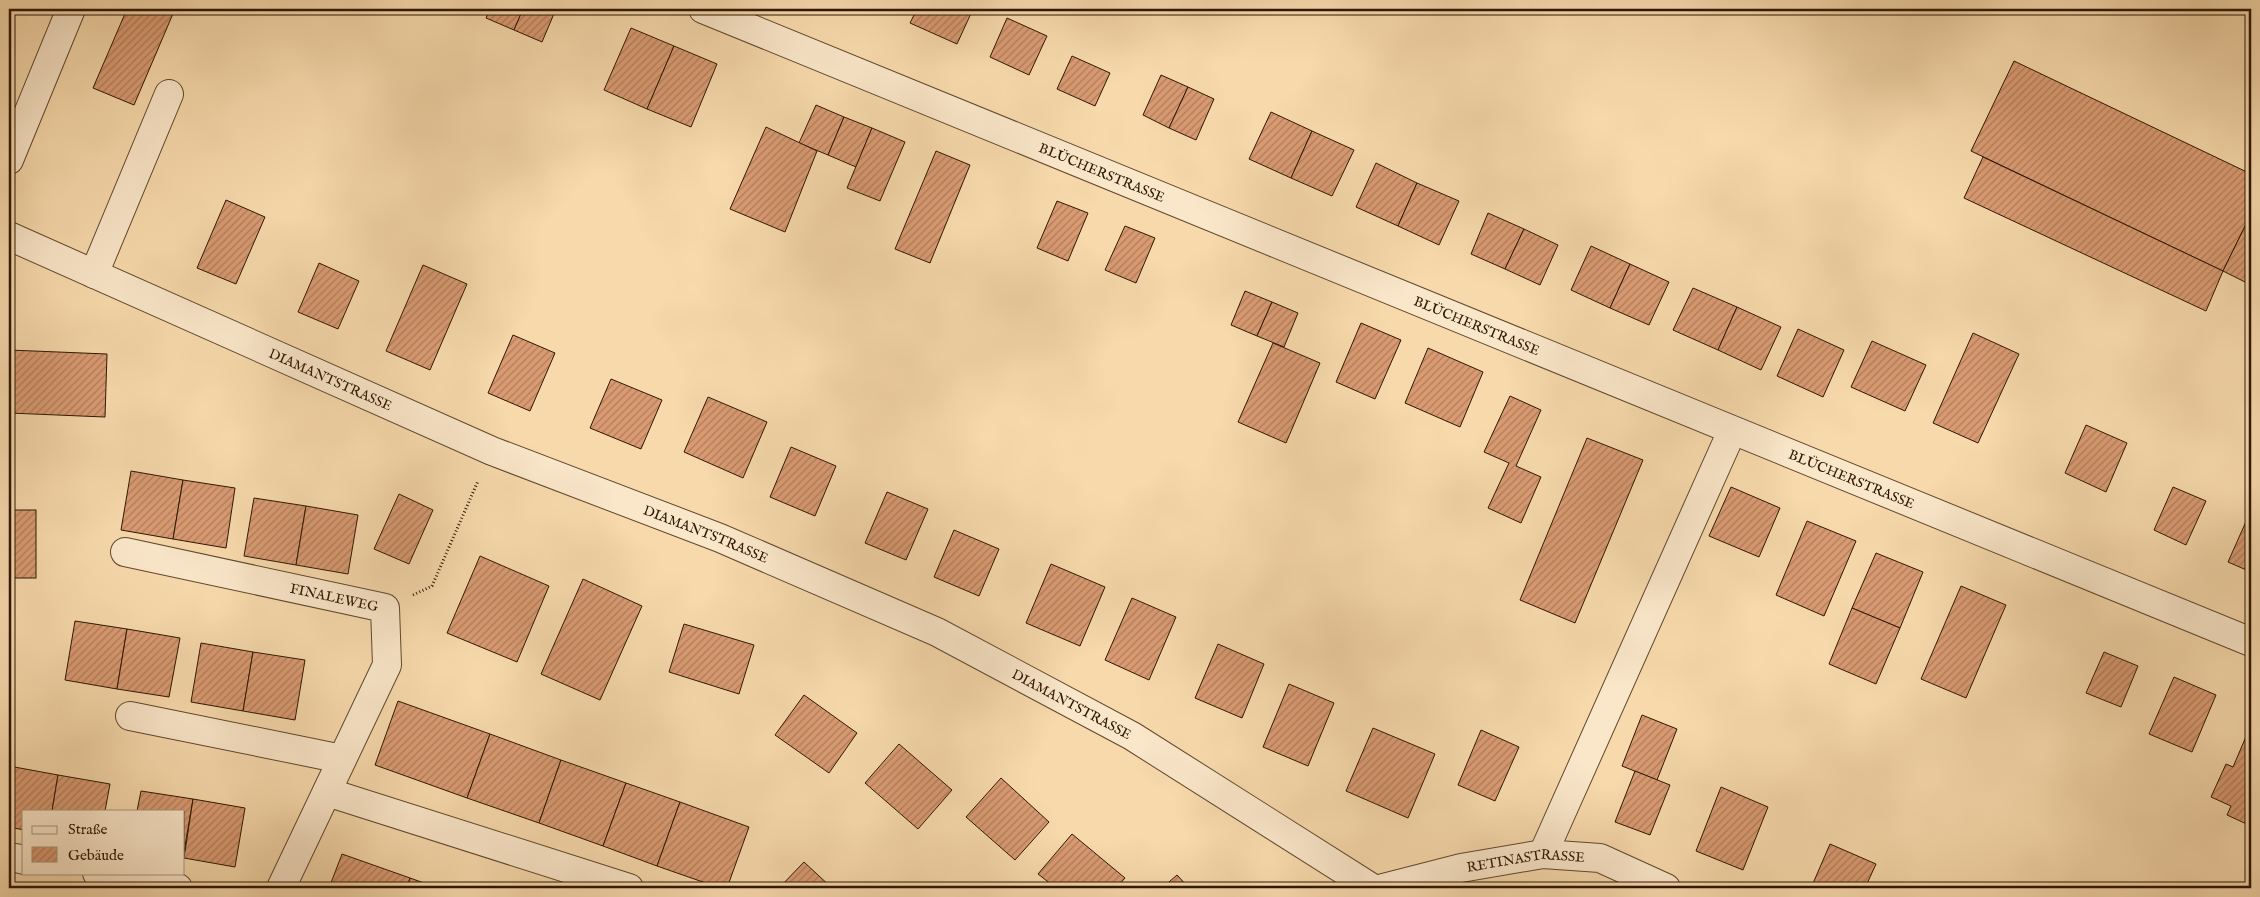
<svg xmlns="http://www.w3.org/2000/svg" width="2260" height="897" font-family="'IM FELL English',serif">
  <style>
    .building { fill: url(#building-hatch); stroke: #2e1603 }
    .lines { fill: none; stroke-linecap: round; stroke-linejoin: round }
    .minor-casing { stroke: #60472d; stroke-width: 30 }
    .path { stroke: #2e1603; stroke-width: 3; stroke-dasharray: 1 2.5; stroke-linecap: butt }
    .minor { stroke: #fae6c9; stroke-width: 28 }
    .labels { text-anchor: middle; stroke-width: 4.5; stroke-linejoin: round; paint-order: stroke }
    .street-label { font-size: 14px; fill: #2e1603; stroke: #fae6c9 }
  </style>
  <defs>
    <pattern id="building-hatch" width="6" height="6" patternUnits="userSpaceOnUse" patternTransform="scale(1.25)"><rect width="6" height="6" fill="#da9b73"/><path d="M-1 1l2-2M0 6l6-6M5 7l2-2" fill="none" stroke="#b17d5c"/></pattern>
  </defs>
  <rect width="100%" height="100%" fill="#f7d9ac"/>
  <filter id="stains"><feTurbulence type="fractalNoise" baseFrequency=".004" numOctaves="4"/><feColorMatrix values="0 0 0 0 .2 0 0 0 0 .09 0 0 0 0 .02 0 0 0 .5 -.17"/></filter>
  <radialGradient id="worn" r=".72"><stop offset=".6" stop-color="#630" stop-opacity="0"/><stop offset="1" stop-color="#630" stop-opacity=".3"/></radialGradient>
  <g class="building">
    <path d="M127,9H175L134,105L93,88Z"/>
    <path d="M490,9H523L514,30L486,18Z"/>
    <path d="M523,9H556L542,42L514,30Z"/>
    <path d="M917,9H973L957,44L910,23Z"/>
    <path d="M1007,18L1047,36L1029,75L990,57Z"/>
    <path d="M631,28L674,46L647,109L604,90Z"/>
    <path d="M674,46L717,64L691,127L647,109Z"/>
    <path d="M1072,56L1110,73L1095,106L1057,89Z"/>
    <path d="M2014,61L2251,174V214L2223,271L1971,151Z"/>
    <path d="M1161,75L1188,87L1169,128L1143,115Z"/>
    <path d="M1188,87L1214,99L1196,140L1169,128Z"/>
    <path d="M816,105L844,117L828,155L799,143Z"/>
    <path d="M1271,112L1312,131L1291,178L1249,159Z"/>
    <path d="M844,117L872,128L856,167L828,155Z"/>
    <path d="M766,127L817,151L785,232L730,209Z"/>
    <path d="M872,128L905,142L880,201L847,188Z"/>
    <path d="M1312,131L1354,150L1332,196L1291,178Z"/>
    <path d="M936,151L970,165L930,263L895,249Z"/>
    <path d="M1983,157L2223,271L2206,311L1964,198Z"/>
    <path d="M1376,163L1417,183L1398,226L1356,207Z"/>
    <path d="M1417,183L1459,201L1439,245L1398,226Z"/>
    <path d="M226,200L265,217L236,284L197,268Z"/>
    <path d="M1057,201L1088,213L1068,261L1037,248Z"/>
    <path d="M1488,213L1524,229L1505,269L1471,254Z"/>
    <path d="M2251,214V285L2223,271Z"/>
    <path d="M1125,226L1155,238L1136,283L1105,270Z"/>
    <path d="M1524,229L1558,245L1540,285L1505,269Z"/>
    <path d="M1591,246L1630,264L1610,308L1571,290Z"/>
    <path d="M319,263L359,281L338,329L298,312Z"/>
    <path d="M1630,264L1669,282L1649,325L1610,308Z"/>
    <path d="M423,265L467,284L430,370L386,351Z"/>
    <path d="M1693,288L1737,307L1718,350L1673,330Z"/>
    <path d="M1245,291L1272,302L1257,336L1231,325Z"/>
    <path d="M1272,302L1298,313L1284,347L1257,336Z"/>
    <path d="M1737,307L1781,327L1761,370L1718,350Z"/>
    <path d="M1361,323L1401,340L1375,399L1336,382Z"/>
    <path d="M1798,329L1844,350L1823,397L1777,376Z"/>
    <path d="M1973,333L2019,354L1978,443L1933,423Z"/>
    <path d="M513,335L555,353L530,411L488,393Z"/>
    <path d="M1872,341L1926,365L1905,411L1851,387Z"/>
    <path d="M1273,343L1320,363L1286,443L1238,422Z"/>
    <path d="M1428,348L1483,372L1460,427L1405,403Z"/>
    <path d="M9,350L107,354L105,417L9,413Z"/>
    <path d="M611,379L662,400L641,449L590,428Z"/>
    <path d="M1510,396L1541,410L1516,466L1541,477L1521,523L1488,508L1509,463L1484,452Z"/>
    <path d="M708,397L767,422L743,478L684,452Z"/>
    <path d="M2086,425L2127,443L2106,492L2065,473Z"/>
    <path d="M1587,438L1643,460L1575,623L1520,600Z"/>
    <path d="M791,447L836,466L815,516L770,497Z"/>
    <path d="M131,471L183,480L173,539L121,530Z"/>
    <path d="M183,480L235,488L226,548L173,539Z"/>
    <path d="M1731,487L1780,508L1759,557L1709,536Z"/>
    <path d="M2173,487L2206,501L2186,545L2154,530Z"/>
    <path d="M887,492L928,509L906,560L865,543Z"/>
    <path d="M399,494L433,510L409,564L374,549Z"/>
    <path d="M254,498L306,506L296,565L244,556Z"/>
    <path d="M306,506L358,515L348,574L296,565Z"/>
    <rect x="9" y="510" width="27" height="68"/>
    <path d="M2248,517L2251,518V572L2228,562Z"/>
    <path d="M1807,521L1856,541L1824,616L1776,595Z"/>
    <path d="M954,530L999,549L979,596L934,577Z"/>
    <path d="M1876,553L1923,572L1900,628L1852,608Z"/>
    <path d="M480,556L549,586L517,662L447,633Z"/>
    <path d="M1051,564L1105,587L1080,646L1026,623Z"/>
    <path d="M583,579L642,606L600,700L541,674Z"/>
    <path d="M1961,586L2006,605L1966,698L1921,679Z"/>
    <path d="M1132,598L1176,617L1149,680L1105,660Z"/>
    <path d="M1852,608L1900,628L1876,684L1829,664Z"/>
    <path d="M75,621L127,629L117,689L65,680Z"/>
    <path d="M684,624L754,645L739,694L669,672Z"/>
    <path d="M127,629L180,638L169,697L117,689Z"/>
    <path d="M201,643L253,652L243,711L191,702Z"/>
    <path d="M1218,644L1264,664L1242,718L1195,698Z"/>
    <path d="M253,652L305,660L295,720L243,711Z"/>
    <path d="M2104,652L2138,666L2121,707L2086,693Z"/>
    <path d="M2174,677L2216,695L2192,752L2149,734Z"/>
    <path d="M1289,684L1334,703L1308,766L1263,747Z"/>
    <path d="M804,695L857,733L829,773L775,735Z"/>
    <path d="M398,701L490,734L467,798L375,765Z"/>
    <path d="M1642,715L1677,729L1657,780L1622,766Z"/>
    <path d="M2251,725V826L2227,815L2231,806L2211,797L2226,764L2233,767Z"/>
    <path d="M1373,728L1435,754L1408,818L1346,791Z"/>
    <path d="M1481,730L1519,747L1495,801L1458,785Z"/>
    <path d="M490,734L561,760L539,823L467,798Z"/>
    <path d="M899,744L952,790L918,829L865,783Z"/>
    <path d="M561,760L626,783L603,846L539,823Z"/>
    <path d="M9,766L58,775L52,811H24V830L9,827Z"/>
    <path d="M1635,771L1670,785L1650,835L1615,822Z"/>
    <path d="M58,775L110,784L105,811H52Z"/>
    <path d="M1001,778L1049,822L1015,860L966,817Z"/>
    <path d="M626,783L680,802L657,866L603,846Z"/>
    <path d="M1721,787L1768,807L1743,870L1696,851Z"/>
    <path d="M141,791L193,799L184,852V811H137Z"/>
    <path d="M193,799L245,808L235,867L184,858Z"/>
    <path d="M680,802L749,827L727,888H720L657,866Z"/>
    <path d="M1072,834L1125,878L1116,888H1056L1038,874Z"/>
    <path d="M1830,844L1876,864L1865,888H1811Z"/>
    <path d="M342,854L410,878L407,888H329Z"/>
    <path d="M804,862L832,888H779Z"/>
    <path d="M1177,875L1189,888H1162Z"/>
    <path d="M410,878L438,888H407Z"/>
  </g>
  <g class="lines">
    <g class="minor-casing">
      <g id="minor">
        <path id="s1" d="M703,9L2251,642"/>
        <path d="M9,160L71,9"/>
        <path id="s2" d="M9,236L492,451L720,538L937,632L1132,736L1372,888"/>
        <path d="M94,274L169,94"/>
        <path id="s3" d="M125,552L385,608L387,665L281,888"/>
        <path d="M130,716L342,759"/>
        <path d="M327,792L629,888"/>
        <path d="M1543,854L1732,431"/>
        <path d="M16,858L24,860"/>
        <path d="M97,873L178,888"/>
        <path id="s4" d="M1383,888L1461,868L1543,854L1600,858L1666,888"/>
      </g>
    </g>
    <path class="path" d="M413,595L432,586L478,481"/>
    <use href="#minor" class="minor"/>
  </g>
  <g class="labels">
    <g class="street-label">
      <text dy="5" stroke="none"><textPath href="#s1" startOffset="431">BLÜCHERSTRASSE</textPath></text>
      <text dy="5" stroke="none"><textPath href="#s1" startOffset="836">BLÜCHERSTRASSE</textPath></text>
      <text dy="5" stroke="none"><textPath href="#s2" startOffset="352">DIAMANTSTRASSE</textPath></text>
      <text dy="5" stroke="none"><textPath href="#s1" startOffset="1241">BLÜCHERSTRASSE</textPath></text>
      <text dy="5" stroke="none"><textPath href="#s2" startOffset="758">DIAMANTSTRASSE</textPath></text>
      <text dy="5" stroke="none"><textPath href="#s3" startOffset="214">FINALEWEG</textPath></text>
      <text dy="5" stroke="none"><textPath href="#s2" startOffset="1162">DIAMANTSTRASSE</textPath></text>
      <text dy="5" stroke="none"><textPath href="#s4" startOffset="146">RETINASTRASSE</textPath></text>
    </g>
  </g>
  <rect width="2260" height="897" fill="none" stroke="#f7d9ac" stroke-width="30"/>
  <rect x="10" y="10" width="2240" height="877" fill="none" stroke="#2e1603" stroke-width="2.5"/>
  <rect x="15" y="15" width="2230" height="867" fill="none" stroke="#2e1603"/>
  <rect x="22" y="810" width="162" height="65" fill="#fae6c9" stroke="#a8937a"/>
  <rect x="32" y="826" width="25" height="8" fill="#fae6c9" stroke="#a8937a"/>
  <text x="68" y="834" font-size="15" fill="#2e1603">Straße</text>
  <rect x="32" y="847" width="25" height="15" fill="url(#building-hatch)" stroke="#a8937a"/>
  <text x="68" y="860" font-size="15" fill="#2e1603">Gebäude</text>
  <rect width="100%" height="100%" filter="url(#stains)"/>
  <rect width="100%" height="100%" fill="url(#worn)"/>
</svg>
